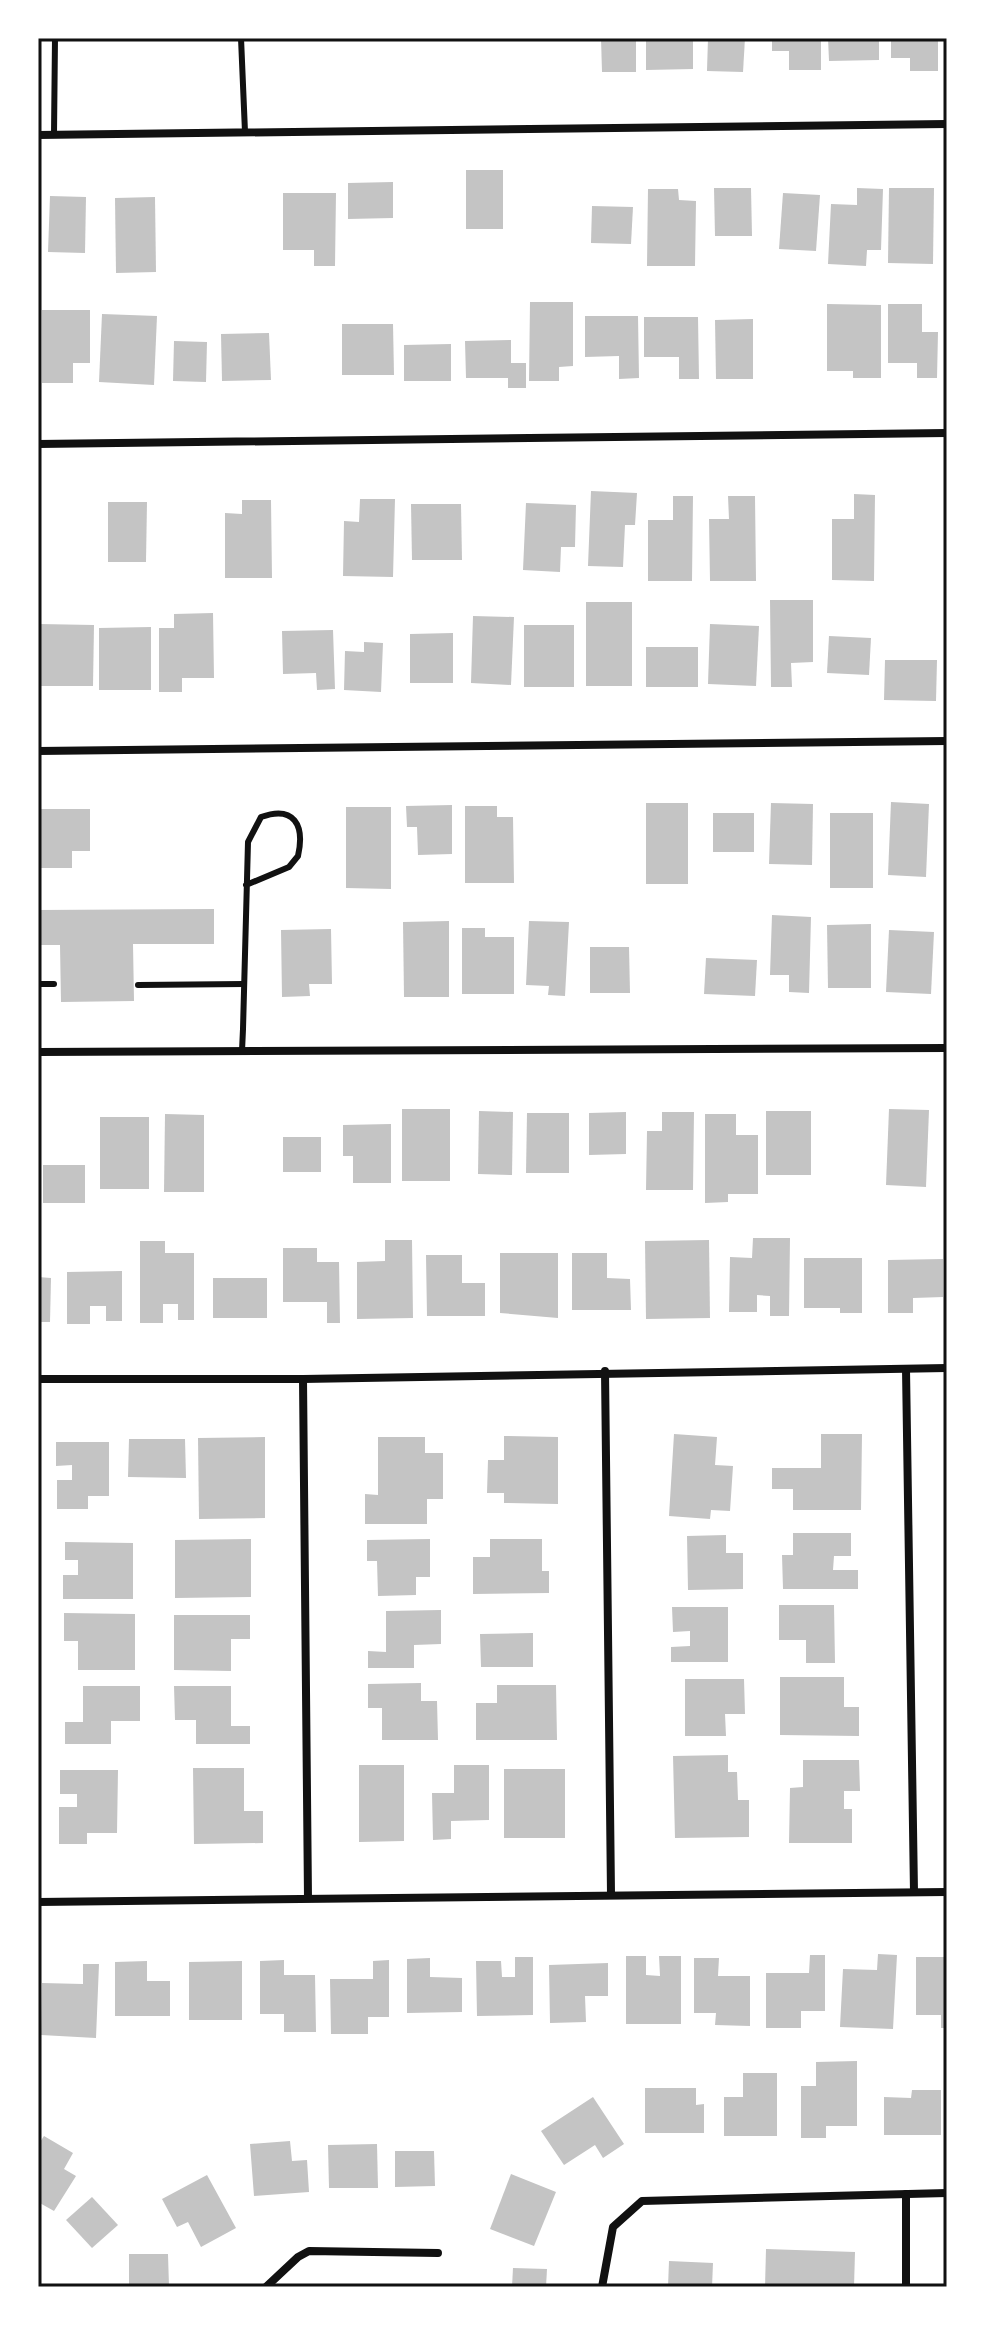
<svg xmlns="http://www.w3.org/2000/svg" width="985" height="2325" font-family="'DejaVu Sans',sans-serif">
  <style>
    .building { fill: #c4c4c4 }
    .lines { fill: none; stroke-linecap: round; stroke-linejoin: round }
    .service { stroke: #111; stroke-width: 6 }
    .minor { stroke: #111; stroke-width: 8 }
    .neatline { fill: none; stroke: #111; stroke-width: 3 }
  </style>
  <rect width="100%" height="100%" fill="#fff"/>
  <g class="building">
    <path d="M601,38H636V72H602Z"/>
    <path d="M646,38H693V69L646,70Z"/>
    <path d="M708,38H745L743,72L707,71Z"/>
    <path d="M772,38H821V70H789V51H772Z"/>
    <path d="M828,38H879V60L829,61Z"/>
    <path d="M891,38H938V71H910V58H891Z"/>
    <rect x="466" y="170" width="37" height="59"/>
    <path d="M393,182V218L348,219V183Z"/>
    <path d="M714,188H751L752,236H715Z"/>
    <path d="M857,188L883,189L881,250H867L866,266L828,264L831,204L857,205Z"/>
    <path d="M889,188H934L933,264L888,263Z"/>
    <path d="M648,189H678L679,200L696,201L695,266H647Z"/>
    <path d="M283,193H336L335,266H314V250H283Z"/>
    <path d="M783,193L820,195L816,251L779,249Z"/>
    <path d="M50,196L86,197L85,253L48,252Z"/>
    <path d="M155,197L156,272L116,273L115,198Z"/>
    <path d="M592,206L633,207L631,244L591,243Z"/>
    <path d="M530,302H573V366L559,367V381H529Z"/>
    <path d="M827,304L881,305V378H853V371H827Z"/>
    <path d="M888,304H922V332H938L937,378H917V363H888Z"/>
    <path d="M42,310H90V363H73V383H42Z"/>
    <path d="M102,314L157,316L154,385L99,382Z"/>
    <path d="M585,316H638L639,378L619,379V356L585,357Z"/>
    <path d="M644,317H698L699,379H679V357H644Z"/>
    <path d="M753,319V379H716L715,320Z"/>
    <path d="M342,324H393L394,375H342Z"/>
    <path d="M269,333L271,380L222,381L221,334Z"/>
    <path d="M511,340V363H526V388H508V378H466L465,341Z"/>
    <path d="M174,341L207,342L206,382L173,381Z"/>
    <path d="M451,344V381H404V345Z"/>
    <path d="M591,491L637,493L635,525H625L623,567L588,566Z"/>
    <path d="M854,494L875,495L874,581L832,580V519H854Z"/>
    <path d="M673,496H693L692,581H648V520H673Z"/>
    <path d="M728,496H755L756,581H710L709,519H729Z"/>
    <path d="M360,499H395L393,577L343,576L344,521L359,522Z"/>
    <path d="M242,500H271L272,578H225V513L242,514Z"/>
    <path d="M108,502H147L146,562H108Z"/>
    <path d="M526,503L576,505L575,547H561L560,572L523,570Z"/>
    <path d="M411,504H461L462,560H412Z"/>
    <path d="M770,600H813V662L791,663L792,687H771Z"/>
    <rect x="586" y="602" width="46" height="84"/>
    <path d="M213,613L214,678H182V692H159V628H174V614Z"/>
    <path d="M473,616L514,617L511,685L471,683Z"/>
    <path d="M39,624L94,625L93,686H39Z"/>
    <path d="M710,624L759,626L756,686L708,684Z"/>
    <rect x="524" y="625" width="50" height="62"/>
    <path d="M151,627V690H99V628Z"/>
    <path d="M333,630L335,689L317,690L316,673L283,674L282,631Z"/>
    <path d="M453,633V683H410V634Z"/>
    <path d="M829,636L871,638L869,675L827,673Z"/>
    <path d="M364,642L383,643L381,692L344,690L345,651L364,652Z"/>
    <rect x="646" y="647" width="52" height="40"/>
    <path d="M885,660H937L936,701L884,700Z"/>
    <path d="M891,802L929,804L926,877L888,875Z"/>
    <rect x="646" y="803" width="42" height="81"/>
    <path d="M771,803L813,804L812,865L769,864Z"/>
    <path d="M452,805V854L418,855L417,827H407L406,806Z"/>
    <path d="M465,806H497V817H513L514,883H465Z"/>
    <path d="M346,807H391V889L346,888Z"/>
    <path d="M39,809H90V851H72V868H38Z"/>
    <rect x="713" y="813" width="41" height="39"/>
    <rect x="830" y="813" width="43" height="75"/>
    <path d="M214,909V944H133L134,1001L61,1002L60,945H38V910Z"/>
    <path d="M772,915L811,917L809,993L789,992V975H770Z"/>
    <path d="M449,921V997H404L403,922Z"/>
    <path d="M529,921L569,922L565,996L548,995L549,986L526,985Z"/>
    <path d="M871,924V988H828L827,925Z"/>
    <path d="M462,928H485V937H514V994H462Z"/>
    <path d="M331,929L332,984H309L310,996L282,997L281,930Z"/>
    <path d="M889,930L934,932L931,994L886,992Z"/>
    <path d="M590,947H629L630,993H590Z"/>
    <path d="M706,958L757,960L755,996L704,994Z"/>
    <rect x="402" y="1109" width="48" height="72"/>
    <path d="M889,1109L929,1110L926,1187L886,1185Z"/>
    <path d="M479,1111L513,1112L512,1175L478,1174Z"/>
    <rect x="766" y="1111" width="45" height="64"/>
    <path d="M626,1112V1154L589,1155V1113Z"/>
    <path d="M662,1112H694L693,1190H646L647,1131H662Z"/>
    <path d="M527,1113H569V1173H526Z"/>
    <path d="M165,1114L204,1115V1192H164Z"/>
    <path d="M705,1114H736V1135H758V1194H728V1202L705,1203Z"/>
    <rect x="100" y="1117" width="49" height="72"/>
    <path d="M391,1124V1183H353V1156H343V1125Z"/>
    <rect x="283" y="1137" width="38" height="35"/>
    <rect x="43" y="1165" width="42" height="38"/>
    <path d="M753,1238H790L789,1316H770V1296L757,1295V1312H729L730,1257L752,1258Z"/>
    <path d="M385,1240H412L413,1318L357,1319V1262L385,1261Z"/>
    <path d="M709,1240L710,1318L646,1319L645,1241Z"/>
    <path d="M140,1241H165V1253H194V1320H178V1304H163V1323H140Z"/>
    <path d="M283,1248H317V1262H339L340,1323H327V1302H283Z"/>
    <path d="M500,1253H558V1318L500,1313Z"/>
    <path d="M572,1253H607V1278L630,1279L631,1310H572Z"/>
    <path d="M426,1255H462V1283H485V1316H427Z"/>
    <path d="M804,1258H862V1313H840V1308H804Z"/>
    <path d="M943,1259V1297L913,1298V1313H888V1260Z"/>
    <path d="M122,1271V1321H106V1306H90V1324H67V1272Z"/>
    <path d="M38,1277L51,1278L50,1322H38Z"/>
    <rect x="213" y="1278" width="54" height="40"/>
    <path d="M674,1434L717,1437L715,1465L733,1466L730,1511L711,1510L710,1519L669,1516Z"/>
    <path d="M821,1434H862L861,1510H793V1489H772V1468H821Z"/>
    <path d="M504,1436L558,1437V1504L504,1503V1493H487L488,1460H504Z"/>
    <path d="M265,1437V1518L199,1519L198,1438Z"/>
    <path d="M378,1437H425V1453H443V1499H427V1524H365V1494L378,1495Z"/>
    <path d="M129,1439H185L186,1478L128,1477Z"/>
    <path d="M56,1442H109V1496H88V1509H57V1480H72V1465L56,1466Z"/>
    <path d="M793,1533H851V1556H834L833,1570H858V1589H783L782,1555H793Z"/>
    <path d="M726,1535V1553H743V1589L688,1590L687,1536Z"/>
    <path d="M251,1539V1597L175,1598V1540Z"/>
    <path d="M430,1539V1577H416V1595L378,1596L377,1561H367V1540Z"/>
    <path d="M490,1539H542V1571H549V1593L473,1594V1557H490Z"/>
    <path d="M65,1542L133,1543V1599H63V1575H78V1560H65Z"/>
    <path d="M779,1605H834L835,1663H806V1640H779Z"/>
    <path d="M672,1607H728V1662H671V1647L690,1646V1631L673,1632Z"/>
    <path d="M441,1610V1644L414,1645V1668H368V1651L386,1652V1611Z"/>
    <path d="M64,1613L135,1614V1670H78V1641H64Z"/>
    <path d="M174,1615H250V1639H231V1671L174,1670Z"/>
    <path d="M533,1633V1667H481L480,1634Z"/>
    <path d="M780,1677H844V1707H859V1736L780,1735Z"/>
    <path d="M685,1679H744L745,1714H725L726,1736H685Z"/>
    <path d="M421,1683V1701H437L438,1740H382V1708H368V1684Z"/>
    <path d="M497,1685H556L557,1740H476V1703H497Z"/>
    <path d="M83,1686H140V1721H111V1744H65V1722H83Z"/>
    <path d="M174,1686H231V1726H250V1744H196V1720H175Z"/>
    <path d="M728,1755V1772H737L738,1800H749V1837L675,1838L673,1756Z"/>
    <path d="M803,1760H859L860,1791H844V1809H852V1843H789L790,1788L803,1787Z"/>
    <path d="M359,1765H404V1841L359,1842Z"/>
    <path d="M454,1765H489V1820L451,1821V1839L433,1840L432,1793H454Z"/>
    <path d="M193,1768H244V1811H263V1843L194,1844Z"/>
    <rect x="504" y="1769" width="61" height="69"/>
    <path d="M60,1770H118L117,1833H87V1844H59V1807H77V1794H60Z"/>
    <path d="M878,1954L897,1955L893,2029L840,2027L843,1969L877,1970Z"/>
    <path d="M810,1955H825V2011H801V2028H766V1973H809Z"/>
    <path d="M626,1956H646V1975L660,1976L659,1956H681V2024H626Z"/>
    <path d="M515,1957H533V2015L477,2016L476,1961H501L502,1977H515Z"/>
    <path d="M916,1957H947V2028H941V2015H916Z"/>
    <path d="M430,1958V1977L462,1978V2012L407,2013V1959Z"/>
    <path d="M694,1958H719L718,1976H750V2026L715,2025L716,2013H694Z"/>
    <path d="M284,1960V1975H315L316,2032H284V2014H260V1961Z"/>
    <path d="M389,1960V2017H368V2034H331L330,1979H373V1961Z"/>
    <path d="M147,1961V1981H170V2016H115V1962Z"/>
    <path d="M242,1961V2020H189V1962Z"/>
    <path d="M608,1963V1996H585L586,2022L550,2023L549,1965Z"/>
    <path d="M83,1964H99L96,2038L41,2035L42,1983L83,1984Z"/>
    <path d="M857,2061V2126H826V2138H801V2086H816V2062Z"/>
    <path d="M743,2073H777V2136H724V2097H743Z"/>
    <path d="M645,2088H696V2105L704,2104V2133H645Z"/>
    <path d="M912,2090H941V2135H884V2097L911,2098Z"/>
    <path d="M593,2097L624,2144L603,2158L595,2145L564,2165L541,2131Z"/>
    <path d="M44,2136L73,2153L64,2169L76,2176L54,2211L38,2202V2145Z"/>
    <path d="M290,2141L292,2161L307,2160L309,2192L254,2196L250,2144Z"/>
    <path d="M377,2144L378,2188H329L328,2145Z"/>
    <path d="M395,2151H434L435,2186L395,2187Z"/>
    <path d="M511,2174L556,2192L534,2246L490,2229Z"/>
    <path d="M207,2175L236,2228L201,2247L188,2222L177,2227L162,2199Z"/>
    <path d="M92,2197L118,2225L92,2248L66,2220Z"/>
    <path d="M766,2249L855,2252L854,2287H765Z"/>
    <path d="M129,2254H168L169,2287H129Z"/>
    <path d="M669,2261L713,2263L712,2287H668Z"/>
    <path d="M513,2268L547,2269L546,2287H512Z"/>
  </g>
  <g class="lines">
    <g class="service">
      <path d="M241,38L245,132"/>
      <path d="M54,134L55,38"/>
      <path d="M38,984H54"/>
      <path d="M138,985L244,984"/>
      <path d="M242,1051L243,1029L248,842L261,817C294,805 305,825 298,856L289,867L246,885"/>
    </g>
    <g class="minor">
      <path d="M38,135L947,124"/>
      <path d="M38,444L947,433"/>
      <path d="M38,751L947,741"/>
      <path d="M38,1052L947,1048"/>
      <path d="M906,1369L914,1892"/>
      <path d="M605,1371L611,1894"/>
      <path d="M38,1379H303L947,1368"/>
      <path d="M303,1379L308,1898"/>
      <path d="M38,1902L947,1892"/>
      <path d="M266,2287L298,2257L309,2251L438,2253"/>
      <path d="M602,2287L613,2227L642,2201L947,2193"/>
      <path d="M906,2287V2194"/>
    </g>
  </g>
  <rect width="985" height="2325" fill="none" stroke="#ffffff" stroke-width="80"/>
  <rect x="40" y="40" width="905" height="2245" class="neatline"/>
</svg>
